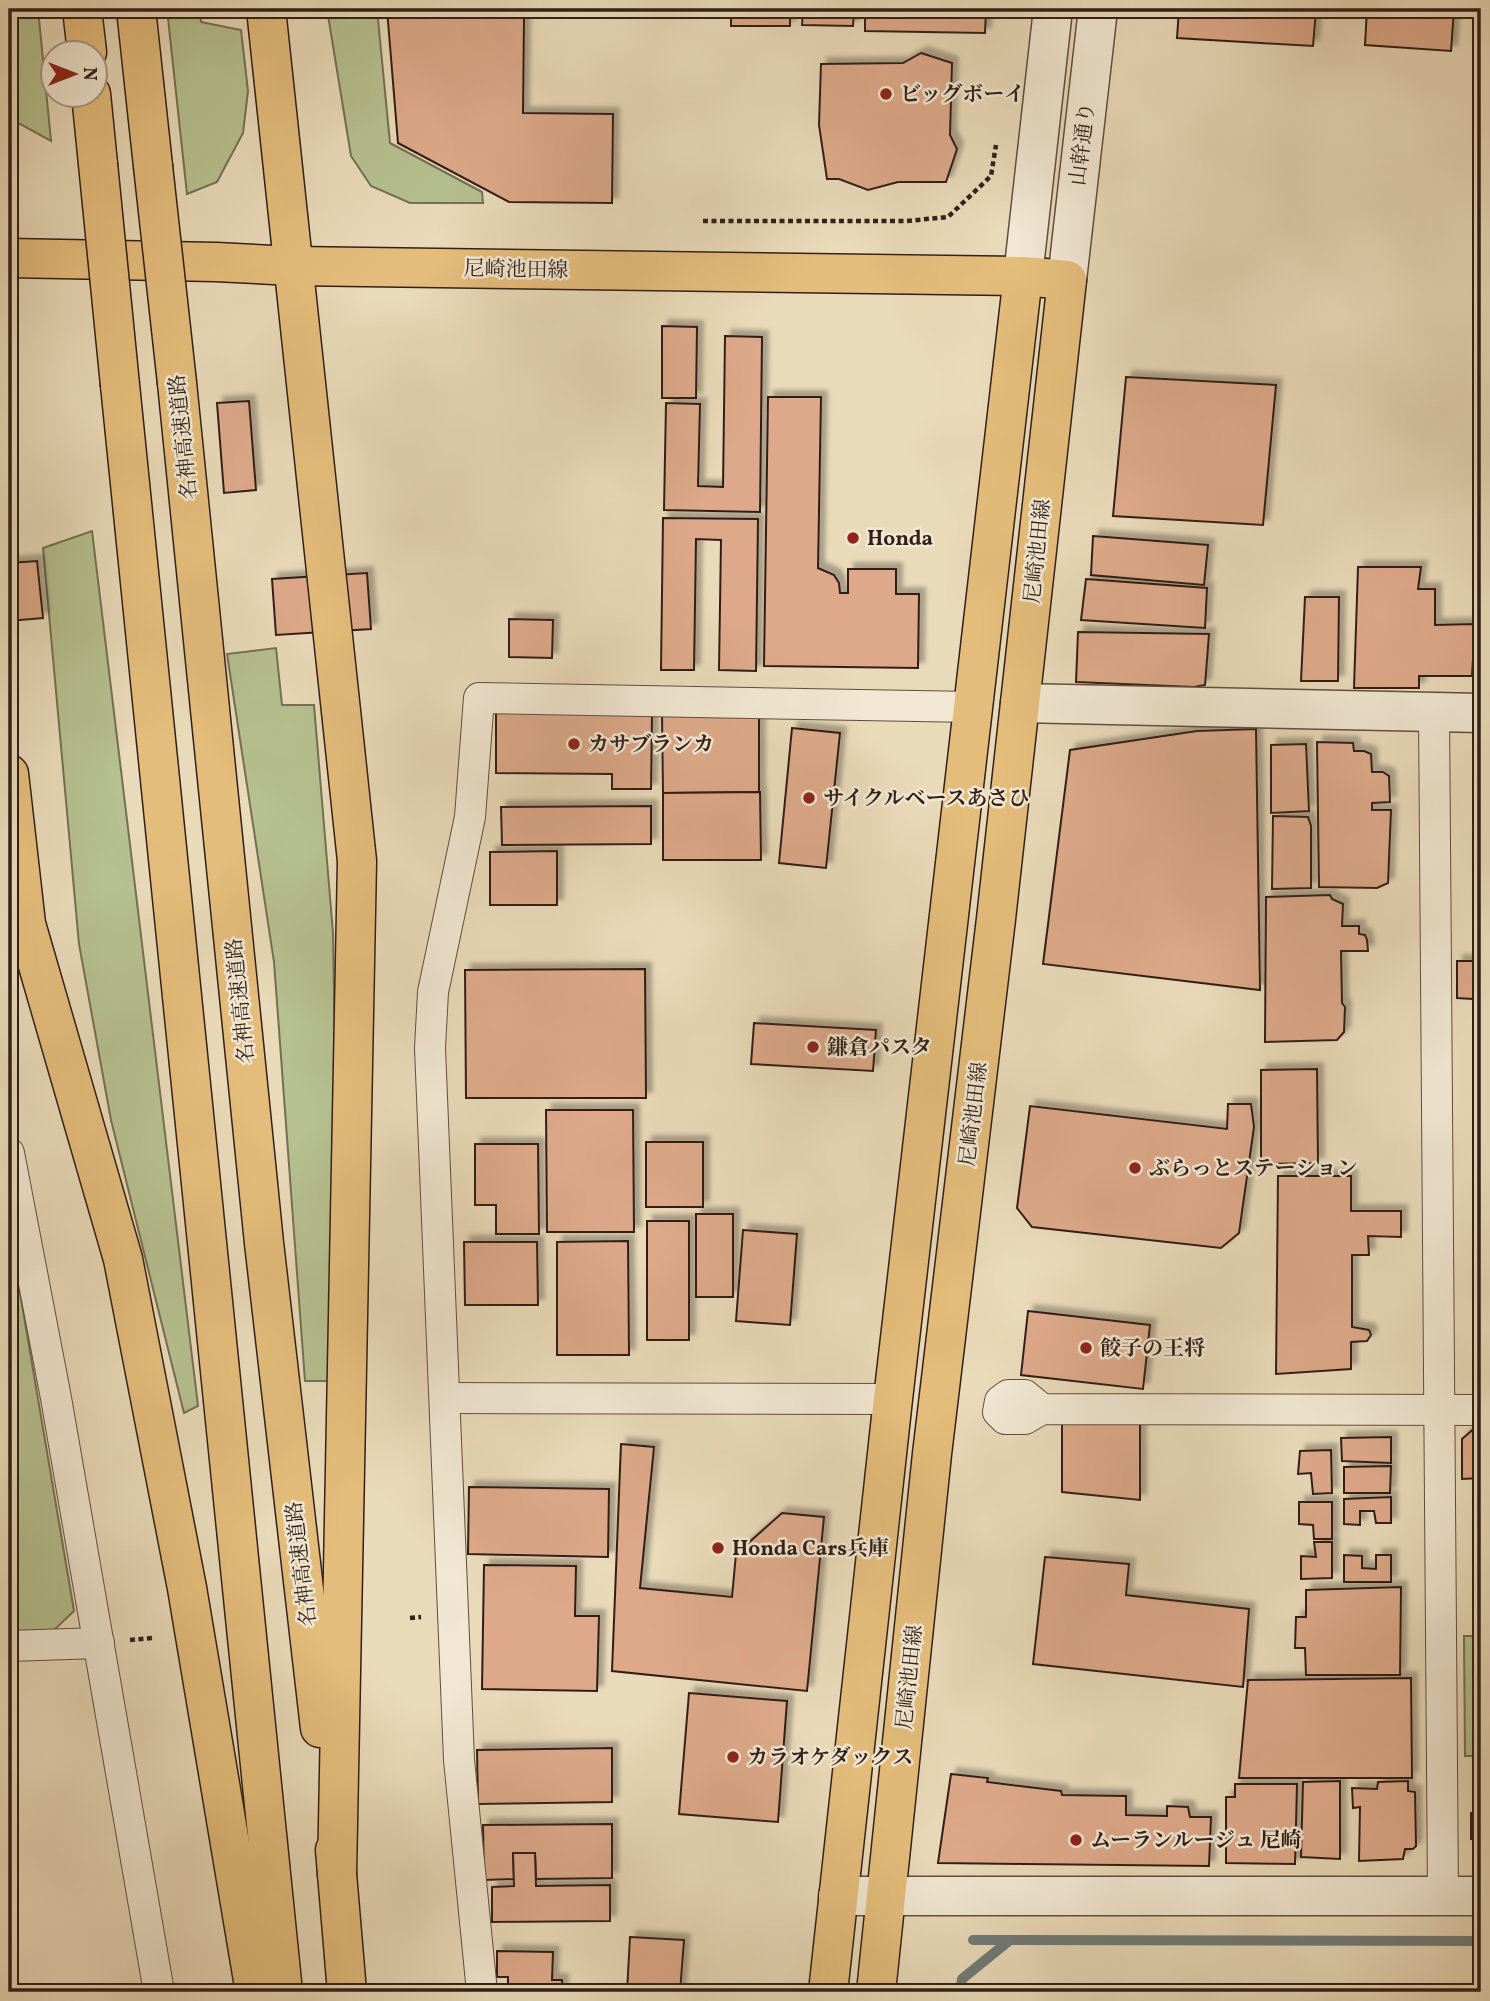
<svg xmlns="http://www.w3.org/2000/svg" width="1490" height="2001" font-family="Vollkorn,'Noto Serif JP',serif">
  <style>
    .green { fill: #b6c090; stroke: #747054; stroke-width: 2 }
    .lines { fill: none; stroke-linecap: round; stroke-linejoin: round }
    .stream { stroke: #717b79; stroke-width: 10 }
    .building { fill: #dda98a; stroke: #311f18; stroke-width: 2; filter: url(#shadow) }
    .minor-casing { stroke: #5f4e40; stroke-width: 32 }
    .tertiary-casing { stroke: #5f4e40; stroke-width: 41 }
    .primary-casing { stroke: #311f18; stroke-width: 41 }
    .motorway-casing { stroke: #311f18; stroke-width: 41 }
    .path { stroke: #311f18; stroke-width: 4.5; stroke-dasharray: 5 3.5; stroke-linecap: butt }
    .minor { stroke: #f1e7d2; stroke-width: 30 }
    .tertiary { stroke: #f1e7d2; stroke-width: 38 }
    .primary { stroke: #e4bd7c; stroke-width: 38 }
    .motorway { stroke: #e4bd7c; stroke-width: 38 }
    .motorway-bridge-casing { stroke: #311f18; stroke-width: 41; stroke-linecap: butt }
    .motorway-bridge { stroke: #e4bd7c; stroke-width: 38 }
    .poi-dot { fill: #8f2418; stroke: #f1e7d2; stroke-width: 2.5 }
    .labels { text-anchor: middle; stroke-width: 5; stroke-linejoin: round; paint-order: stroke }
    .poi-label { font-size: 21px; font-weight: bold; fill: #311f18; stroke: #f1e7d2; text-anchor: start }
    .street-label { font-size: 21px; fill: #311f18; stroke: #f1e7d2 }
  </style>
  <defs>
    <filter id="shadow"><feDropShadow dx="6" dy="-6" stdDeviation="2" flood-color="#0004"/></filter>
  </defs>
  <rect width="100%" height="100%" fill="#e9dab9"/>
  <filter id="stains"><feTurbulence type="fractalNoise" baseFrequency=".00286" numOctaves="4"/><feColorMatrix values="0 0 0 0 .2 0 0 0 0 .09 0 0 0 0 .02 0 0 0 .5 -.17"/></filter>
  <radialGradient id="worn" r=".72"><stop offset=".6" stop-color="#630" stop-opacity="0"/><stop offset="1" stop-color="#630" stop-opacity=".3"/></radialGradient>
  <g class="green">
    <path d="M9,9H38L51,141L9,118Z"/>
    <path d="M167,9H200L201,22L241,30L248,91L243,133L217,182L187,194Z"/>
    <path d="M327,9H377L390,143L482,192L483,203H410L371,186L351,156Z"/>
    <path d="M92,531L198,1406L184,1413L111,1120L79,944L43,548Z"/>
    <path d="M276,648L282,705H314L333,933L338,1233L335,1381H305L274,962L227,654Z"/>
    <path d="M9,1228L74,1611L53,1631L9,1632Z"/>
    <path d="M1464,1636H1481V1756H1465Z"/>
  </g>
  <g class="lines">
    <g class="stream">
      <path d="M973,1940L1481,1941"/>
      <path d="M960,1992L962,1979L1010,1940"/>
    </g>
  </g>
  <g class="building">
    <path d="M387,9H476V17H524L523,113L613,114L612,203L509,202L398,143Z"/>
    <rect x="731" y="9" width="59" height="17"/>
    <path d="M803,9H854L853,26L802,25Z"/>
    <path d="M865,9H986L985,33L865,31Z"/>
    <path d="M1179,9H1316L1313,46L1177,38Z"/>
    <path d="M1367,9H1454L1451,51L1365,45Z"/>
    <path d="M921,53L952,63L950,135L957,149L946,182H898L868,190L839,179H827L819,125L821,64L903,63Z"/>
    <path d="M662,326L697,327L696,398H662Z"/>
    <path d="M725,336L762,337L760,512L664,510L666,403L700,404L698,486L723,487Z"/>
    <path d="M1126,377L1276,385L1263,525L1113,516Z"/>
    <path d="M768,397H821L818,568L834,575L839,583L840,593H848V569H896V594H919L918,668L764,666Z"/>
    <path d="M249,401L256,490L224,493L217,403Z"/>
    <path d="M663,518L758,519L756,671L719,670L721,540L696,539L694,670H661Z"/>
    <path d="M1093,536L1208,545L1204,585L1091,575Z"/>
    <path d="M37,561L43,618L9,621V563Z"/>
    <path d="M1358,567H1421L1418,589H1435V625L1475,624L1472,676H1419V688H1354Z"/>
    <path d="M367,573L371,629L276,635L272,579Z"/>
    <path d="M1086,579L1207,588L1205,628L1081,620Z"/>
    <path d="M1305,597H1339L1338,681H1301Z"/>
    <path d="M509,619L553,620L552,658L509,657Z"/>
    <path d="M1078,632L1209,634L1205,685L1194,687L1076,682Z"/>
    <path d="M496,712L652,715L651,789H612V774L496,773Z"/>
    <path d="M759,712V792L663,793L662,713Z"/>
    <path d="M792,728L840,733L826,868L779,863Z"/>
    <path d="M1256,729L1260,990L1043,964L1070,750L1197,731Z"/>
    <path d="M1317,742L1353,743L1354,751H1364L1371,754L1372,772H1383L1389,776L1390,802L1372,803V810H1391L1388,883L1377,888L1319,887Z"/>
    <path d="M1306,744L1309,811L1271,813V745Z"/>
    <path d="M760,792L761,860H663V793Z"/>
    <path d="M651,806V844L502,845L501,807Z"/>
    <path d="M1273,816L1308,817L1311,826V888L1272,889Z"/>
    <path d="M557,851V905H490V852Z"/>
    <path d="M1330,895L1332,899L1343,904L1342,926H1359V934L1365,935L1367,940L1368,951H1341L1342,1003L1345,1007L1344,1032L1337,1040L1265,1042L1266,897Z"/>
    <path d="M1457,961H1481V1031H1473V999L1457,998Z"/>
    <path d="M645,969L646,1098H466L465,970Z"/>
    <path d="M754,1023L876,1030L873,1071L751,1064Z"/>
    <path d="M1317,1069L1318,1163L1261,1164V1070Z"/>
    <path d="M1228,1104H1251L1254,1127L1239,1233L1221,1248L1032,1227L1017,1208L1030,1106L1227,1129Z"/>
    <path d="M546,1110H633L634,1232H547Z"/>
    <rect x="646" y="1142" width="57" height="65"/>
    <path d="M475,1144H538L539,1234H496V1205H475Z"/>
    <path d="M1278,1176H1351V1211H1401V1237L1368,1236L1369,1255H1352V1327L1369,1330L1371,1335L1367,1341L1351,1342V1369L1276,1374Z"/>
    <rect x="696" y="1214" width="37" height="83"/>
    <rect x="647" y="1221" width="42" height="119"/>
    <path d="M743,1230L797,1234L790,1325L736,1321Z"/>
    <path d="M628,1241L629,1355H557V1242Z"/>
    <path d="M464,1242H537L538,1305H465Z"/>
    <path d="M1028,1311L1150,1325L1143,1389L1021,1375Z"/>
    <path d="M1062,1421H1140V1500L1062,1492Z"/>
    <path d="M1477,1426H1481V1478L1462,1479V1439Z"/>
    <path d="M1391,1437V1463L1342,1461L1341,1438Z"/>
    <path d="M621,1444L654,1447L640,1588L732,1597L736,1554L782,1513L824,1517L807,1691L612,1671Z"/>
    <path d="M1331,1450L1332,1493L1313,1494L1311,1473L1298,1474L1300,1451Z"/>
    <path d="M1391,1466L1390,1493H1344V1467Z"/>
    <path d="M469,1487L609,1489L608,1557L468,1554Z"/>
    <path d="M1391,1497V1523H1376L1374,1511H1360V1525L1344,1524V1499Z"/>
    <path d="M1299,1502H1332V1539H1314L1313,1525L1299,1524Z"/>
    <path d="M1314,1542H1332V1578L1301,1579V1556L1316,1557Z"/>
    <path d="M1344,1555L1362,1556V1568L1376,1569V1555H1391V1582H1344Z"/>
    <path d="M1045,1557L1129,1564L1126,1595L1249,1609L1243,1687L1033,1664Z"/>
    <path d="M484,1565L576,1566L575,1616H599L597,1691L482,1689Z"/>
    <path d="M1401,1587L1400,1675H1306L1305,1648H1295L1296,1617H1306V1590Z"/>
    <path d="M1411,1678L1412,1778H1239L1248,1680Z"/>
    <path d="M689,1693L787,1701L778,1822L679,1814Z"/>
    <path d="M612,1748V1802L478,1804L477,1750Z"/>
    <path d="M951,1774L988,1778L987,1782L1061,1791L1062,1795L1126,1796V1815L1167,1816V1806L1188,1807L1190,1817H1211L1209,1866L938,1863Z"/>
    <path d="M1340,1781V1859L1301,1857L1303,1782Z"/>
    <path d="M1408,1781V1791L1415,1792L1416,1846L1413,1849H1405L1403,1859L1359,1861L1360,1807L1353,1808L1352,1788L1377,1789L1378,1782Z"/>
    <path d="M1235,1784H1297L1295,1864L1226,1863V1797H1235Z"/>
    <rect x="1471" y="1813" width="10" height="26"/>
    <path d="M612,1824V1878L536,1879L535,1853H513L514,1879L484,1880L483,1825Z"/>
    <path d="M1475,1842H1481V1868H1476Z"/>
    <path d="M513,1853H535L536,1886L610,1885V1921L492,1922V1887L514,1886Z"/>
    <path d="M630,1937L684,1940L680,1992H627Z"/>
    <path d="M497,1951L553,1952L552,1980H562V1992H508V1977H497Z"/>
  </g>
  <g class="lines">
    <g class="minor-casing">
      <g id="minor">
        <path d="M1434,712L1443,1896"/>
        <path d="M9,1153L56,1398L159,1992"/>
        <path d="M446,1398L893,1399"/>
        <path d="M1042,1409L1025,1395H1008L1000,1401L998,1412L1005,1419H1025L1042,1409L1481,1410"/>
        <path d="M9,1646L99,1643"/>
        <path d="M482,1992L459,1760L430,1048L433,992L470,817L479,698L973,707"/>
      </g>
    </g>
    <g class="tertiary-casing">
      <g id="tertiary">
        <path d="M1023,276L1053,9"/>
        <path d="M1067,280L1098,9"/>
        <path d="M1020,703L1481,713"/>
        <path d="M838,1896H1481"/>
      </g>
    </g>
    <g class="primary-casing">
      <g id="primary">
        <path d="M9,258L216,262L293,266L1023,276L1067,280L996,919L932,1454L876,1992"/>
        <path d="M828,1992L893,1399L1023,276"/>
      </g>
    </g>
    <g class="motorway-casing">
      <g id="motorway">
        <path d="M82,9L87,52"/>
        <path d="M136,9L153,166"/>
        <path d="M266,9L357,861L337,1874"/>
        <path d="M91,94L98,164"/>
        <path d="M177,383L264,1243L320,1728"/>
        <path d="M120,385L283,1992"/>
        <path d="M9,774L26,924L123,1259L187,1588L255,1992"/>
        <path d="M335,1850L347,1992"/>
      </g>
    </g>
    <g class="path">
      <path d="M703,221H907L948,217L991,176L996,145"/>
      <path d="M410,1618L421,1617"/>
      <path d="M130,1640L153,1638"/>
    </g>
    <use href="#minor" class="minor"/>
    <use href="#tertiary" class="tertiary"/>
    <use href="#primary" class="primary"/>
    <use href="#motorway" class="motorway"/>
    <g class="motorway-bridge-casing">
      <g id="motorway-bridge">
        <path d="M98,164L120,385"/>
        <path d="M153,166L177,383"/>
      </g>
    </g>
    <use href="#motorway-bridge" class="motorway-bridge"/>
  </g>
  <g class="poi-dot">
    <circle cx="886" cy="94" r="7"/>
    <circle cx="853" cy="538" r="7"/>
    <circle cx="574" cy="744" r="7"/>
    <circle cx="809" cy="798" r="7"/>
    <circle cx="813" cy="1047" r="7"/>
    <circle cx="1135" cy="1168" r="7"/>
    <circle cx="1086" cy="1348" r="7"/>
    <circle cx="718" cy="1548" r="7"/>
    <circle cx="733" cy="1757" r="7"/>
    <circle cx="1076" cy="1840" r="7"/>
  </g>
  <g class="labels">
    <g class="poi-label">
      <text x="900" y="101">ビッグボーイ</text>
      <text x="867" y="545">Honda</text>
      <text x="588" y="751">カサブランカ</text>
      <text x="823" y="805">サイクルベースあさひ</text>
      <text x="827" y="1054">鎌倉パスタ</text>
      <text x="1149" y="1175">ぶらっとステーション</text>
      <text x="1100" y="1355">餃子の王将</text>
      <text x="732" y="1555">Honda Cars兵庫</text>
      <text x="747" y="1764">カラオケダックス</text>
      <text x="1090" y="1847">ムーランルージュ 尼崎</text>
    </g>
    <g class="street-label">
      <text transform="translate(1082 144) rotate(-83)" y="7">山幹通り</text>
      <text transform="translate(516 269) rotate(1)" y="7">尼崎池田線</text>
      <text transform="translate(183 437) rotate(-96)" y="7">名神高速道路</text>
      <text transform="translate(1037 551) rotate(-84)" y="7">尼崎池田線</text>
      <text transform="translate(240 1001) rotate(-96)" y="7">名神高速道路</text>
      <text transform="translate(973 1114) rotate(-83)" y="7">尼崎池田線</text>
      <text transform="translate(301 1564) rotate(-97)" y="7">名神高速道路</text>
      <text transform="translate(909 1677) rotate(-84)" y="7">尼崎池田線</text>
    </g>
  </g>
  <rect width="1490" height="2001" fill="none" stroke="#e9dab9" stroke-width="35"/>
  <rect x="10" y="10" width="1469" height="1980" fill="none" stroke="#311f18" stroke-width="3.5"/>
  <rect x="18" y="18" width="1455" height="1966" fill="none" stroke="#311f18" stroke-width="2"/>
  <g transform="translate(74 74) rotate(90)"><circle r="33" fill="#f1e7d2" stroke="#a49788" stroke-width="2"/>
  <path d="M0-5L12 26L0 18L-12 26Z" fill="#8f2418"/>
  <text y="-10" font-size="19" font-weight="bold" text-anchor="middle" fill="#311f18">N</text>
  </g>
  <rect width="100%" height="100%" filter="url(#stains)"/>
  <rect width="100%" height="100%" fill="url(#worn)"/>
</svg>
